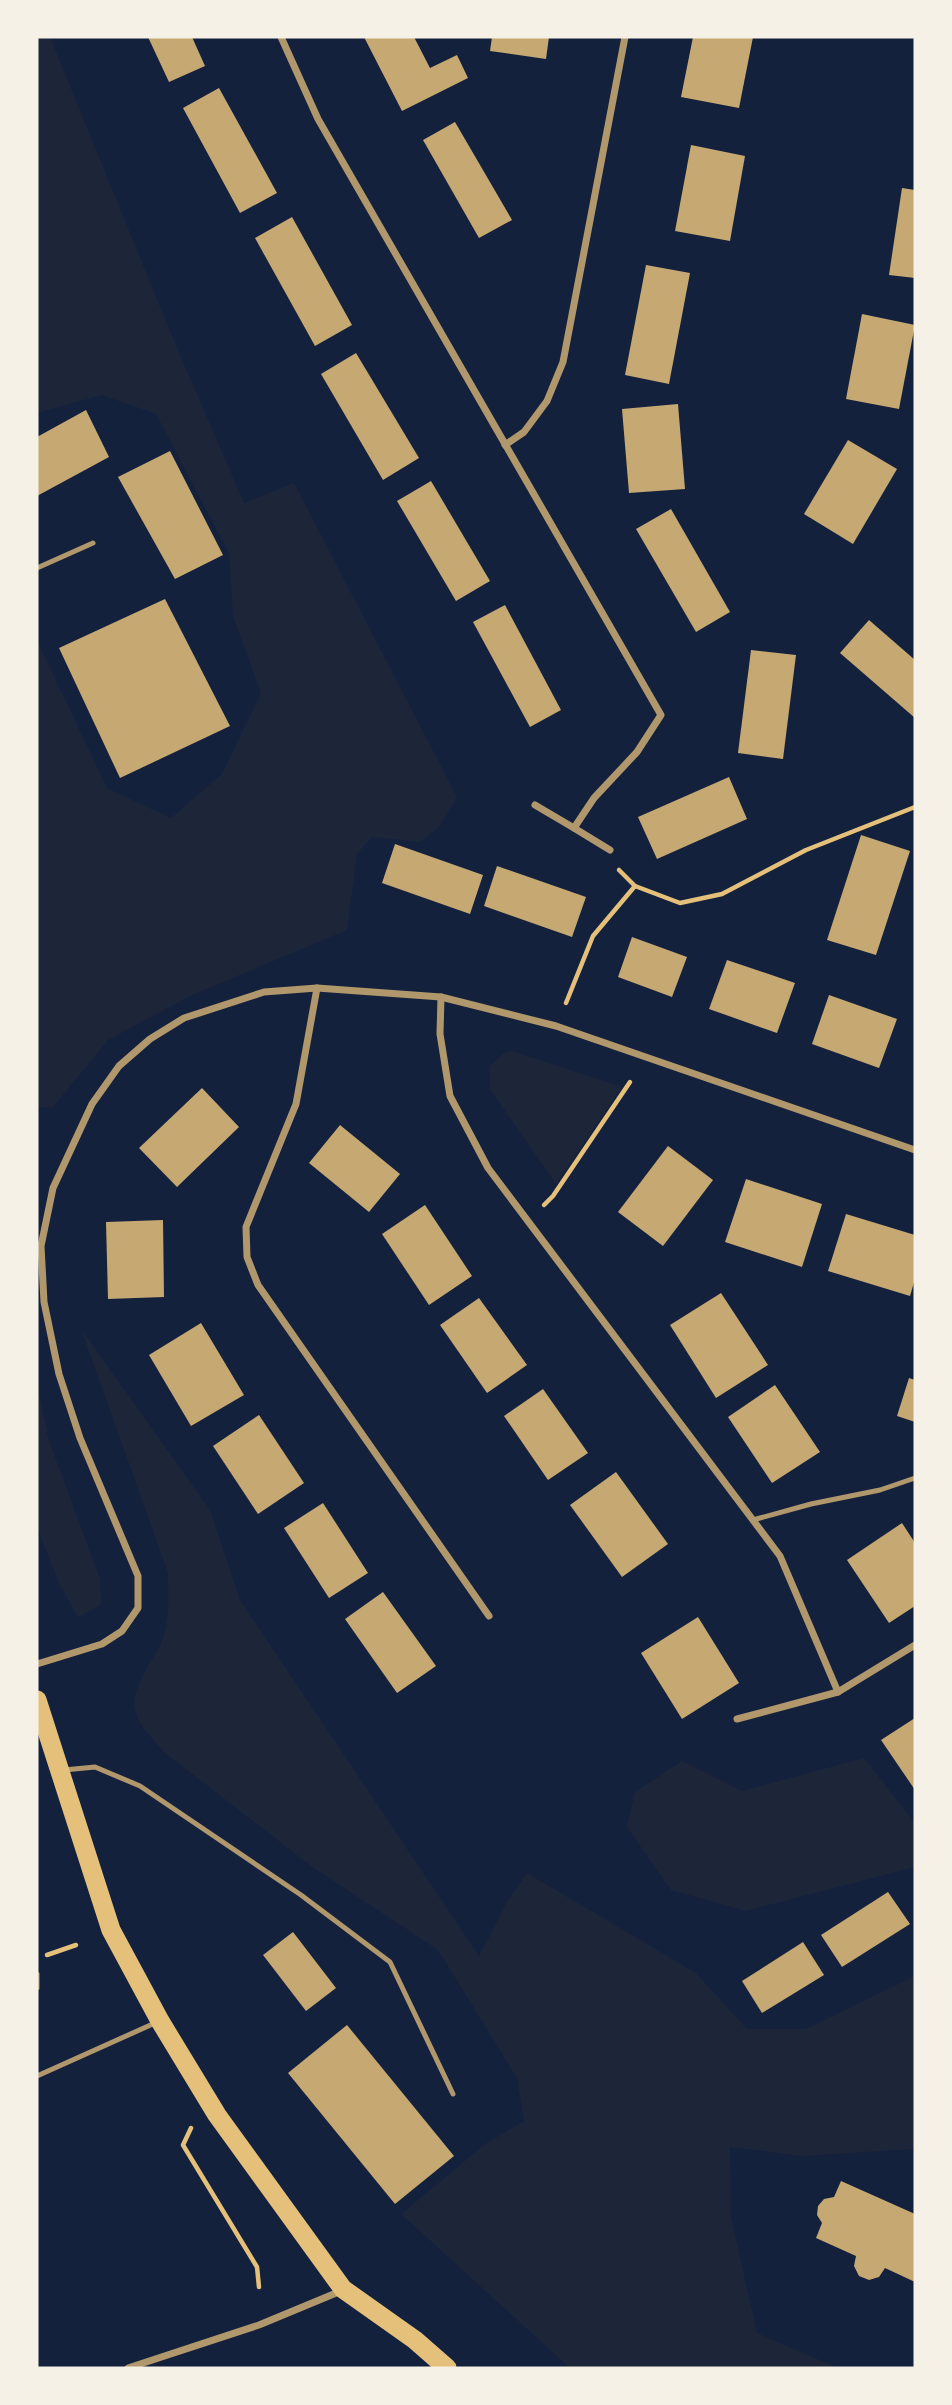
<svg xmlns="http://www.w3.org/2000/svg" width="952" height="2405" font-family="Literata,serif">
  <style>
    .green { fill: #1d2539 }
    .building { fill: #c6a872 }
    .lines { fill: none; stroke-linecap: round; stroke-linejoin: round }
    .path { stroke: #e5c07b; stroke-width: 4.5 }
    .service { stroke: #b1986c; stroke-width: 5 }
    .minor { stroke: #b1986c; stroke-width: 7 }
    .trunk { stroke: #e5c07b; stroke-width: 19 }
  </style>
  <rect width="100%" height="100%" fill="#14213d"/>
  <g class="green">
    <path d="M37,37H50L177,348L244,503L294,483L457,797L439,827L420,842L372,837L357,854L347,930L190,996L108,1040L53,1107L37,1108V640L107,788L171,818L222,774L261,693L233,616L229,553L156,414L102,395L37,413Z"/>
    <path d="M512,1051L622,1087L556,1184L490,1089V1066L505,1052Z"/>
    <path d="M81,1329L210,1510L240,1600L479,1956L507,1902L527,1873L696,1973L747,2029H806L915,1976V2149L801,2156L730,2147L731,2217L757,2333L838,2368H570L401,2214L485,2144L524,2121L517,2078L438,1950L311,1866L164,1752C131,1716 125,1707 150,1662C155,1655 160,1647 163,1638C170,1617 168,1595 168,1573Z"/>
    <path d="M37,1381L48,1438L100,1579L101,1605L78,1617L58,1581L37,1527Z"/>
    <path d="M864,1758L915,1823V1867L746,1911L671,1890L627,1827L635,1792L682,1761L742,1791Z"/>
  </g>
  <g class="building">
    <path d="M148,37H192L205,66L169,82Z"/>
    <path d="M364,37H414L430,68L457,55L468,78L402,111Z"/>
    <path d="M492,37H549L546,59L490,51Z"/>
    <path d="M693,37H753L739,108L681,97Z"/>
    <path d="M219,88L277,193L240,213L183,108Z"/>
    <path d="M455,122L512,220L479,238L423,140Z"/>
    <path d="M691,145L745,156L730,241L675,231Z"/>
    <path d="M902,188L915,190V278L889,275Z"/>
    <path d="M292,217L352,325L315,346L255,238Z"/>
    <path d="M646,265L690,273L669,384L625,375Z"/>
    <path d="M862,314L915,325L899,409L846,399Z"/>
    <path d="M356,353L419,458L383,480L321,374Z"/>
    <path d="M678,404L685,489L629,493L622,409Z"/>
    <path d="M86,410L109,457L37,496V437Z"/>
    <path d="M848,440L897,469L853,544L804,514Z"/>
    <path d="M170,451L223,555L175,579L118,477Z"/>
    <path d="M431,481L490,581L456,601L397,501Z"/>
    <path d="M671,509L730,612L696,632L636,529Z"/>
    <path d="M165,599L230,726L120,778L59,648Z"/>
    <path d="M505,605L561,710L530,727L473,622Z"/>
    <path d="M869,620L915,660V718L840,653Z"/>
    <path d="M751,650L796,655L783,759L738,753Z"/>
    <path d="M729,777L747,819L657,859L638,817Z"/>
    <path d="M861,835L910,851L876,955L827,940Z"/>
    <path d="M395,844L483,875L470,914L382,883Z"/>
    <path d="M497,866L586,897L572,937L484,906Z"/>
    <path d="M632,937L687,957L672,997L618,977Z"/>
    <path d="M727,960L795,983L777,1033L709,1009Z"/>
    <path d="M829,995L897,1019L879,1068L812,1044Z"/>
    <path d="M202,1088L239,1127L177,1187L139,1148Z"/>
    <path d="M340,1125L400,1174L369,1212L309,1163Z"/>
    <path d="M668,1146L713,1180L663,1246L618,1212Z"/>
    <path d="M746,1179L822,1204L802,1267L725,1242Z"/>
    <path d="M425,1205L472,1276L429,1305L382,1234Z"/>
    <path d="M846,1214L915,1235V1279L910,1296L828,1271Z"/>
    <path d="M163,1220L164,1297L108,1299L106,1222Z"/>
    <path d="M721,1293L768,1365L716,1398L670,1325Z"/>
    <path d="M479,1298L527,1365L487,1393L440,1325Z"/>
    <path d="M201,1323L244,1395L191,1426L149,1355Z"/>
    <path d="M909,1378L915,1380V1422L897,1416Z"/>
    <path d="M775,1385L820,1452L772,1483L728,1417Z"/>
    <path d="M543,1389L588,1453L548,1480L504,1416Z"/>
    <path d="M259,1415L304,1483L258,1514L213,1446Z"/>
    <path d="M616,1472L668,1544L622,1577L570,1505Z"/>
    <path d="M323,1503L368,1573L329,1598L284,1528Z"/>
    <path d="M902,1523L915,1543V1606L889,1623L847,1560Z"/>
    <path d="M383,1592L436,1666L397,1693L345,1619Z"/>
    <path d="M698,1617L739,1683L682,1719L641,1653Z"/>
    <path d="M915,1718V1790L881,1740Z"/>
    <path d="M888,1892L910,1924L842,1967L821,1935Z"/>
    <path d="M293,1932L336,1988L306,2011L263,1955Z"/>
    <path d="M803,1942L824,1975L762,2013L742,1981Z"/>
    <path d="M347,2025L454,2156L395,2204L288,2073Z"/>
    <path d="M841,2181L915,2214V2282L885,2268L879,2277L869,2280L859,2276L854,2266L856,2256L816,2238L822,2223L817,2215L818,2206L824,2199L834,2197Z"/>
  </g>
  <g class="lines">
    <g class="path">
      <path d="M619,870L635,886"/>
      <path d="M566,1003L593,936L635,886L680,903L722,894L806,850L915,807"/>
      <path d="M544,1205L553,1196L630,1082"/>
      <path d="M47,1955L76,1945"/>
      <path d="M191,2128L183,2145L257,2267L259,2287"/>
    </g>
    <g class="service">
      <path d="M37,568L93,543"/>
      <path d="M753,1520L811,1504L880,1490L915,1478"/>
      <path d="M64,1770L95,1767L140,1786L301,1895L390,1962L453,2094"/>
      <path d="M37,1974V1988"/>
      <path d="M37,2076L155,2023"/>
    </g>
    <g class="minor">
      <path d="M281,37L318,119L661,715L637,752L594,798L574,828L610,850"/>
      <path d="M505,445L524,432L547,401L563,362L625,37"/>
      <path d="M535,805L574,828"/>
      <path d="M317,988L296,1104L246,1227L247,1257L258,1285L489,1616"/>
      <path d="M441,997L440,1034L450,1096L488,1168L780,1556L838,1692"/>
      <path d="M37,1664L102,1644L122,1631L138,1608V1576L80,1438L59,1374L44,1302L41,1246L53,1188L92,1104L119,1066L150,1039L184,1018L264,992L317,988L441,997L556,1026L915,1150"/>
      <path d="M737,1719L838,1692L915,1645"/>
      <path d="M128,2368L259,2325L341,2291"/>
    </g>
    <path class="trunk" d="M37,1700L111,1930L160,2021L217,2115L343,2289L415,2340L447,2368"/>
  </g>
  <rect width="952" height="2405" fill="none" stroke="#f6f1e7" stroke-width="77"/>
</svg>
